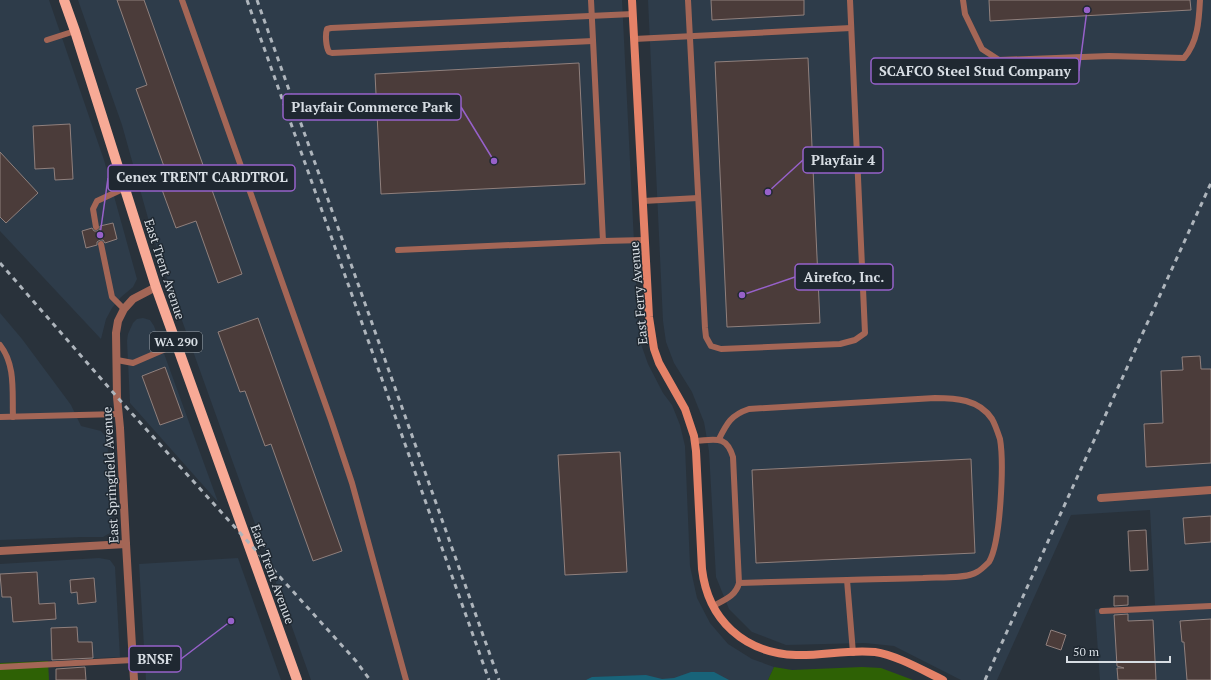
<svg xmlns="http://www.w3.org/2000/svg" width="1211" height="680" font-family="'PT Serif',serif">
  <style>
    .built { fill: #2e3c4a }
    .green { fill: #2e6105 }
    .water { fill: #186379 }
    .building { fill: #4b3c3a; stroke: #90807d }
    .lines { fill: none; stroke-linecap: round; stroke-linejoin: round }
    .lane { stroke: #a46656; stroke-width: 6 }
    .street { stroke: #a46656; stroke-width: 8 }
    .secondary { stroke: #e58268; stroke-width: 8 }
    .primary { stroke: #f8aa96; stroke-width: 10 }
    .rail { stroke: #aeb5bc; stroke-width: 3; stroke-dasharray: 5 5; stroke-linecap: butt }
    .labels { text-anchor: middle; stroke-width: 3; stroke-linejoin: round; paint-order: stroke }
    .shield { fill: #1f2831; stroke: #a0a7ae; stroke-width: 1 }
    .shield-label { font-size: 12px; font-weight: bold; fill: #d7dde3 }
    .street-label { font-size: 13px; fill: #d7dde3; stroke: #1f2831 }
    .leader { fill: none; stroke: #9761ca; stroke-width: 1.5 }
    .callout-dot { fill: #9761ca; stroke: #1f2831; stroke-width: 1.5 }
    .callout { fill: #1f2831; stroke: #9761ca; stroke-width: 1.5 }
    .callout-label { font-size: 14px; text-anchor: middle; font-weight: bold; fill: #d7dde3 }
  </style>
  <rect width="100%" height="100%" fill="#29323b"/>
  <g class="built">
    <path d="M0,0H49L104,160L137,279L133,287L121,297L112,308L106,319L101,339L0,231Z"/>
    <path d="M78,0H622L638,323L641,344L648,364L663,393L672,405L680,425L685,446L690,566L697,598L710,623L728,644L752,659L774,667L768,680H311L170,287L153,236L122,125Z"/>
    <path d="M648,0H1211V680H1100L1095,609L1155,605L1150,510L1071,515L997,680H961L894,646L865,643L786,645L752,632L729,609L716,577L709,451L704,422L692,392L674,363L666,342L663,321Z"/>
    <path d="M0,313L22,339L71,405L81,426L101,431L107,438L113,527L110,533L103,537H82L0,540Z"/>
    <path d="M143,318L150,320L154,326L218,502L130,403L127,341L128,334L133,323L137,319Z"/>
    <path d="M99,558L110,560L115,567L120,657L0,663V564Z"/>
    <path d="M238,558L281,680H146L139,564Z"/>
  </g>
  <g class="green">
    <path d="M48,661L49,680H0V663Z"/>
    <path d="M774,667L792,670L862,667L881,668L913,680H768Z"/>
  </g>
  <path class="water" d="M691,672H714L729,680H586L592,677L646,675L662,679L674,678Z"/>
  <g class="building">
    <path d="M117,0H144L242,274L218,283L196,221L176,228L161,187L170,183L136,89L147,85Z"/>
    <path d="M711,0H804V15L712,20Z"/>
    <path d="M989,0H1190L1191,10L990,21Z"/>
    <path d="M808,58L820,323L727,327L715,62Z"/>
    <path d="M579,63L585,184L381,194L375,74Z"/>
    <path d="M70,124L73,179L55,180L54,168L35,169L33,126Z"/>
    <path d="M0,152L38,193L6,223L0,217Z"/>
    <path d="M113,223L117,239L105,243L103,240H100L97,242V245L86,248L82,231L92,228L94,231H97L100,229V226Z"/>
    <path d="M258,318L342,551L313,561L271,444L265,446L245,391L240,392L218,332Z"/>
    <path d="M1200,356L1201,369H1211V463L1146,467L1144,424L1163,423L1161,371L1183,370L1182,357Z"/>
    <path d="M165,367L183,417L160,425L142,376Z"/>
    <path d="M620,452L627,572L565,575L558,455Z"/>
    <path d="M971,459L975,553L756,563L752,470Z"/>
    <path d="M1211,516V542L1185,544L1183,518Z"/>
    <path d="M1146,530L1148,570L1130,571L1128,531Z"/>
    <path d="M37,572L39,604L55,603L56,619L13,622L11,597H2L0,574Z"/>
    <path d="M94,578L96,602L78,604L77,592L71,593L70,580Z"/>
    <path d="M1114,596H1128V605L1114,606Z"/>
    <path d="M1128,614V621L1153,620L1156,680H1118L1117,668H1124L1117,666L1114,615Z"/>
    <path d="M1211,619V680H1187L1184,642H1182L1180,621Z"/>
    <path d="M77,627L78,642H92L93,658L52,660L51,628Z"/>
    <path d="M1051,630L1066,635L1061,650L1046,645Z"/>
    <path d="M85,667L86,680H56V669Z"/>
  </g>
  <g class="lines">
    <g class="lane">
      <path d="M182,0L331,420L352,483L406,680"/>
      <path d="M591,0L603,241L645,240"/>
      <path d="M688,0L705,328L706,337L711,346L721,349L840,344L855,340L865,333L850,0"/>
      <path d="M963,0L965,14L982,49L999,60L1109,56L1184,58C1198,42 1199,20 1200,0"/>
      <path d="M634,39L851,28"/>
      <path d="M47,40L75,31"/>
      <path d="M593,41L332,53L329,52C326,47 325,35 327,29L331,28L633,14"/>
      <path d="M643,201L698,198"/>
      <path d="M96,227L93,209L97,201L125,188"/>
      <path d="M101,244L112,297L124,309"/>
      <path d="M398,250L603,241"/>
      <path d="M0,345C16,365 12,393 13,417"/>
      <path d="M117,360L133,363L177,344"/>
      <path d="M0,417L119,414"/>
      <path d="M719,439C727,423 731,415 749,409L935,398C955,398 979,399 992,419C995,424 998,433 1000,439C1004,462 1001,542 989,562C986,565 981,570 977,572C967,579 937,577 923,578C898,579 873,579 847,580"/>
      <path d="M694,441C715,440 726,434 733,457L739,583C736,596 724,600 713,606"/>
      <path d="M739,583L847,580L853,653"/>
      <path d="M1102,611L1211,606"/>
      <path d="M0,667L133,660"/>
    </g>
    <g class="street">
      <path d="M1101,498L1211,490"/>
      <path d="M0,551L126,544"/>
      <path d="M134,680L126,544L120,428L117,397L116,333L118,321L124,309L133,299L156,287"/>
    </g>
    <path class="secondary" d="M632,0L649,317L654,349L659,363L685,409L694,436L696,451L702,569C708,620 744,653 796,655C822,656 849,649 875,652C896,655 924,671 943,680"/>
    <path class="primary" d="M64,0L75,31L156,287L297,680"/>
    <g class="rail">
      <path d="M247,0L489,680"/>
      <path d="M257,0L499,680"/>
      <path d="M0,263L117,397L356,661L370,680"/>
      <path d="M985,680L1211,183"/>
    </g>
  </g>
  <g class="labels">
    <rect class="shield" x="150" y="332" width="52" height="20" rx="3"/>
    <g class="shield-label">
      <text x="176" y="346">WA 290</text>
    </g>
    <g class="street-label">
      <text transform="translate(165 269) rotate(72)" y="5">East Trent Avenue</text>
      <text transform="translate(638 293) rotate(-95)" y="5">East Ferry Avenue</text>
      <text transform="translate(110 475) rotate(-93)" y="5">East Springfield Avenue</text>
      <text transform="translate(273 574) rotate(70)" y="5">East Trent Avenue</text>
    </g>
  </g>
  <path class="leader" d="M1087 10L1079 71M494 161L461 107M768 192L803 160M100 235L108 178M742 295L795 277M231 621L181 659"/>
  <g class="callout-dot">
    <circle cx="1087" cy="10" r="4"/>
    <circle cx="494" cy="161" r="4"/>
    <circle cx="768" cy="192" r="4"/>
    <circle cx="100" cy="235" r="4"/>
    <circle cx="742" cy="295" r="4"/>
    <circle cx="231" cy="621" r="4"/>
  </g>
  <g class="callout">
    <rect x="871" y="58" width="208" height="26" rx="4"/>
    <rect x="283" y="94" width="178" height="26" rx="4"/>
    <rect x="803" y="147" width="80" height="26" rx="4"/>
    <rect x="108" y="165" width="187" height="26" rx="4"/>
    <rect x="795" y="264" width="98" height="26" rx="4"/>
    <rect x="129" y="646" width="52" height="26" rx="4"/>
  </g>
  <g class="callout-label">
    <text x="975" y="76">SCAFCO Steel Stud Company</text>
    <text x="372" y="112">Playfair Commerce Park</text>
    <text x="843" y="165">Playfair 4</text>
    <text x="202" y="182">Cenex TRENT CARDTROL</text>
    <text x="844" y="282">Airefco, Inc.</text>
    <text x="155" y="664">BNSF</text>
  </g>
  <path d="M1067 656v6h103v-6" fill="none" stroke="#d7dde3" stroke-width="2"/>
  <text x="1073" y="656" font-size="12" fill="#d7dde3" stroke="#1f2831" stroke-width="3" paint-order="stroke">50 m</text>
</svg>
